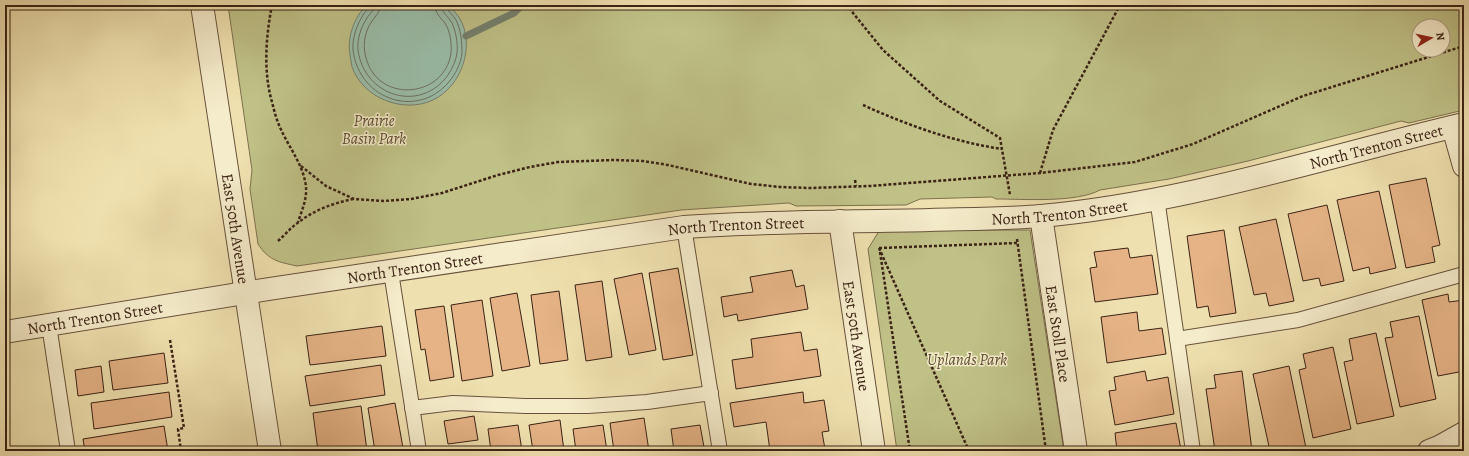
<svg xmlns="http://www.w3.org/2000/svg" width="1469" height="456" font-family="Alegreya,serif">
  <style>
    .green { fill: #bfc187; stroke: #7d724e; fill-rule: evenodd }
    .water { fill: #9abeaa; stroke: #74806e }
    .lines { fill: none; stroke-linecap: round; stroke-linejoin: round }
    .shore { stroke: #6a7060; stroke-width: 1 }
    .stream { stroke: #74806e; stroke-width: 7 }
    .building { fill: #e5b386; stroke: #3b2215 }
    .lane-casing { stroke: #68523c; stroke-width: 16 }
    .street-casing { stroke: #68523c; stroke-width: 24 }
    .path { stroke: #3b2215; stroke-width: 2.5; stroke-dasharray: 3 2; stroke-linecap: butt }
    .lane { stroke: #f5eccb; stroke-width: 14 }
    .street { stroke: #f5eccb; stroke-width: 22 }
    .labels { text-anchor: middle; stroke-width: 3; stroke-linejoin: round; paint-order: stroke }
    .park-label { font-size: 16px; font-style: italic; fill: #5c4a32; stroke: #f5eccb }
    .street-label { font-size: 16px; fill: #3b2215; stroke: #f5eccb }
  </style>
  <rect width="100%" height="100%" fill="#efe1af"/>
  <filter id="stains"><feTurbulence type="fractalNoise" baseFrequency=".005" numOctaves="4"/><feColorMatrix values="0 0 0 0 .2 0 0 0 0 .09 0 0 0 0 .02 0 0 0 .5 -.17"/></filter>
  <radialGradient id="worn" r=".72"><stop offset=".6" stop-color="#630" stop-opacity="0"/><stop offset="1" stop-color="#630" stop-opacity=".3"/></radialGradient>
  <g class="green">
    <path d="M228,5H1464V110L1409,123L1401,121L1248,161L1169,179L1100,190C1076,203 1024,199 996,199L992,197L920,199L906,205L796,206L789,203L681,210L297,266C279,262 269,261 258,244L250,189L252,170ZM1419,26H1443V50H1419Z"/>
    <path d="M950,230H1030L1064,451H897L868,249L879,231Z"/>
  </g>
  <path class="water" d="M367,5H449C452,9 456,13 459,17C476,45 462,86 433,100C403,114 363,98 352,67C351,63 351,59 350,55C347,37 354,17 367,5Z"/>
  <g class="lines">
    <g class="shore">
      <path d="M369,5C369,10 365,11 363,15C357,25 352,38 353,50C359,101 421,121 452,78C457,71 461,62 462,53C462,42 461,30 456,20C453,15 447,11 446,5"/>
      <path d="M374,5C374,11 370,13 367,18C361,27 357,39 358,50C364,96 420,114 448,75C452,69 456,61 457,53C458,43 456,32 452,23C448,16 442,13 441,5"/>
      <path d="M380,5C380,13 376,15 372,21C364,32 362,48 367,61C381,104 445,97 451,53C452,43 450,31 445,23C440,17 435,13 435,5"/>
    </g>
    <path class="stream" d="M466,36L514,13L522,5"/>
  </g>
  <g class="building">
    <path d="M1426,178L1440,245L1432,247L1435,262L1406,268L1389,185Z"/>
    <path d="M1379,191L1396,268L1370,274L1369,267L1353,271L1337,200Z"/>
    <path d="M1327,205L1344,281L1321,286L1319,278L1303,281L1288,214Z"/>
    <path d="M1276,219L1294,301L1269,306L1266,293L1254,295L1239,227Z"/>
    <path d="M1224,230L1236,313L1210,317L1208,306L1197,308L1187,236Z"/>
    <path d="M1128,248L1130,258L1152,255L1158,294L1095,302L1090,268L1097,267L1094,252Z"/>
    <path d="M678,268L693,355L663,360L649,273Z"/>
    <path d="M792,270L796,287L804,285L808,309L738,321L737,314L724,317L721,297L753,292L750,277Z"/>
    <path d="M642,273L656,350L629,355L614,279Z"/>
    <path d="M602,281L612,357L586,361L575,285Z"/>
    <path d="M559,291L568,360L540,364L531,295Z"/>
    <path d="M517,293L530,366L502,371L490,298Z"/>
    <path d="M1448,294L1449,302L1464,300V371L1438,376L1422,300Z"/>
    <path d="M482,300L493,376L462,381L451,305Z"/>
    <path d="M444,306L454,377L430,381L425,349L421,350L415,310Z"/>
    <path d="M1137,312L1139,331L1162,328L1166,354L1107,363L1101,317Z"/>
    <path d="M1419,316L1436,399L1400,407L1385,338L1393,337L1390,322Z"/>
    <path d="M382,326L386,356L310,365L306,336Z"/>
    <path d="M801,332L804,351L817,349L821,376L736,389L732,360L753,357L751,339Z"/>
    <path d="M1376,333L1394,416L1357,424L1344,362L1353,360L1349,339Z"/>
    <path d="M1333,347L1351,429L1313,438L1299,370L1306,368L1303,354Z"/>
    <path d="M164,353L168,383L113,390L109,361Z"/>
    <path d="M381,365L385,395L310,406L305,376Z"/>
    <path d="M101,366L104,392L78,396L75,370Z"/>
    <path d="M1289,366L1306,448L1293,451H1270L1253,374Z"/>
    <path d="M1145,371L1147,381L1168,377L1174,414L1115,425L1109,391L1116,390L1114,377Z"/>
    <path d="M1242,371L1252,451H1215L1206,389L1216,388L1214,375Z"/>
    <path d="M169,392L172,417L94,429L91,403Z"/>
    <path d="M803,392L804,403L824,400L829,431L822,432L825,449L809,451H770L766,422L734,427L730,403Z"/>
    <path d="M395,403L403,448L387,451H375L368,408Z"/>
    <path d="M361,406L367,451H318L313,413Z"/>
    <path d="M474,416L478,440L448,444L444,421Z"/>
    <path d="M644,418L649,451H614L610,423Z"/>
    <path d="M560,420L564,451H533L529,425Z"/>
    <path d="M1176,423L1181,450L1117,451L1115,433Z"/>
    <path d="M518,425L522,451H491L488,429Z"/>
    <path d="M603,425L607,451H576L573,429Z"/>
    <path d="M700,425L704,447L674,451L671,429Z"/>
    <path d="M164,426L168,451H85L83,439Z"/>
  </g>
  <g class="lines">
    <g class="lane-casing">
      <g id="lane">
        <path d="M1157,198L1193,451"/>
        <path d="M684,227L720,451"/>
        <path d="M391,272L419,451"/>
        <path d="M49,325L68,451"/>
        <path d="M1177,339L1298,320L1464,274"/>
        <path d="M412,408L453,403L525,406H588L647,402L711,393"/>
      </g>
    </g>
    <g class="street-casing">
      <g id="street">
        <path id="s1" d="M202,5L270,451"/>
        <path d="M1453,127L1464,166"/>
        <path id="s2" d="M1041,216L1076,451"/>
        <path id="s3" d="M840,221L874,451"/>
        <path id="s4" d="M5,332L269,289L684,227C766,221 848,222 930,220C967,219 1005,219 1041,216C1185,203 1324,157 1464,124"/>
        <path d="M1429,451L1439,447L1464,433"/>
      </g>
    </g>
    <g class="path">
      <path d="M272,5C266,36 263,71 272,102C274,110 276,118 279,125C287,145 304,165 306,187C307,199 302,210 298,222"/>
      <path d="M849,8L883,50L940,101L1000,138L1010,195"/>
      <path d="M863,105C907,125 954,142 1002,149"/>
      <path d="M301,166L326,186L354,199L384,201L411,199L442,193L498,175L530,167L558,162L614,160L643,161L668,165L751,184L780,187L810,188L870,186L1040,173L1135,162L1193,144L1303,96L1464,46"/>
      <path d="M1040,173L1053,130L1120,5"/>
      <path d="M855,180L856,186"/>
      <path d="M1017,239L1046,451"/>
      <path d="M278,241C285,235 291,227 299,222C314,210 334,203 353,199"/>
      <path d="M879,248L969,451"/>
      <path d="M879,248L1017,243"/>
      <path d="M880,252L910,451"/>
      <path d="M170,340L184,428L178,429L181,451"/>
    </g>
    <use href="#lane" class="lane"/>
    <use href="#street" class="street"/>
  </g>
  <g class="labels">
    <g class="park-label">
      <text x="374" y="126">Prairie<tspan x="374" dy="18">Basin Park</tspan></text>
      <text x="967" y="365">Uplands Park</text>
    </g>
    <g class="street-label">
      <text dy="6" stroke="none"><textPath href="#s4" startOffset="1387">North Trenton Street</textPath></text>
      <text dy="6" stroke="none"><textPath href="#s4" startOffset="1063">North Trenton Street</textPath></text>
      <text dy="6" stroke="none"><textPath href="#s4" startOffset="739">North Trenton Street</textPath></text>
      <text dy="6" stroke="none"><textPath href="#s1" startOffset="226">East 50th Avenue</textPath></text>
      <text dy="6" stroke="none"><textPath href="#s4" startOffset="415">North Trenton Street</textPath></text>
      <text dy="6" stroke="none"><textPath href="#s4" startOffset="91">North Trenton Street</textPath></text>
      <text dy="6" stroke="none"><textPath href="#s2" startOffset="119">East Stoll Place</textPath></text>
      <text dy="6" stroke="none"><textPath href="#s3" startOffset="116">East 50th Avenue</textPath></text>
    </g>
  </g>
  <rect width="1469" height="456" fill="none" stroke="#efe1af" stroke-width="20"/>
  <rect x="6" y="6" width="1457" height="444" fill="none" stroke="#3b2215" stroke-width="2"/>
  <rect x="10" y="10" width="1449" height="436" fill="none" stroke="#3b2215"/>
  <g transform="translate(1431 38) rotate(81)"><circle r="19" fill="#f5eccb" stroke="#ab9b82"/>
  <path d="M0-3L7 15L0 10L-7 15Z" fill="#8f2418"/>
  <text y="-6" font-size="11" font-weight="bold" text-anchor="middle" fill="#3b2215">N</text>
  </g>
  <rect width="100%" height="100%" filter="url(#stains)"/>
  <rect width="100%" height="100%" fill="url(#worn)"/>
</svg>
